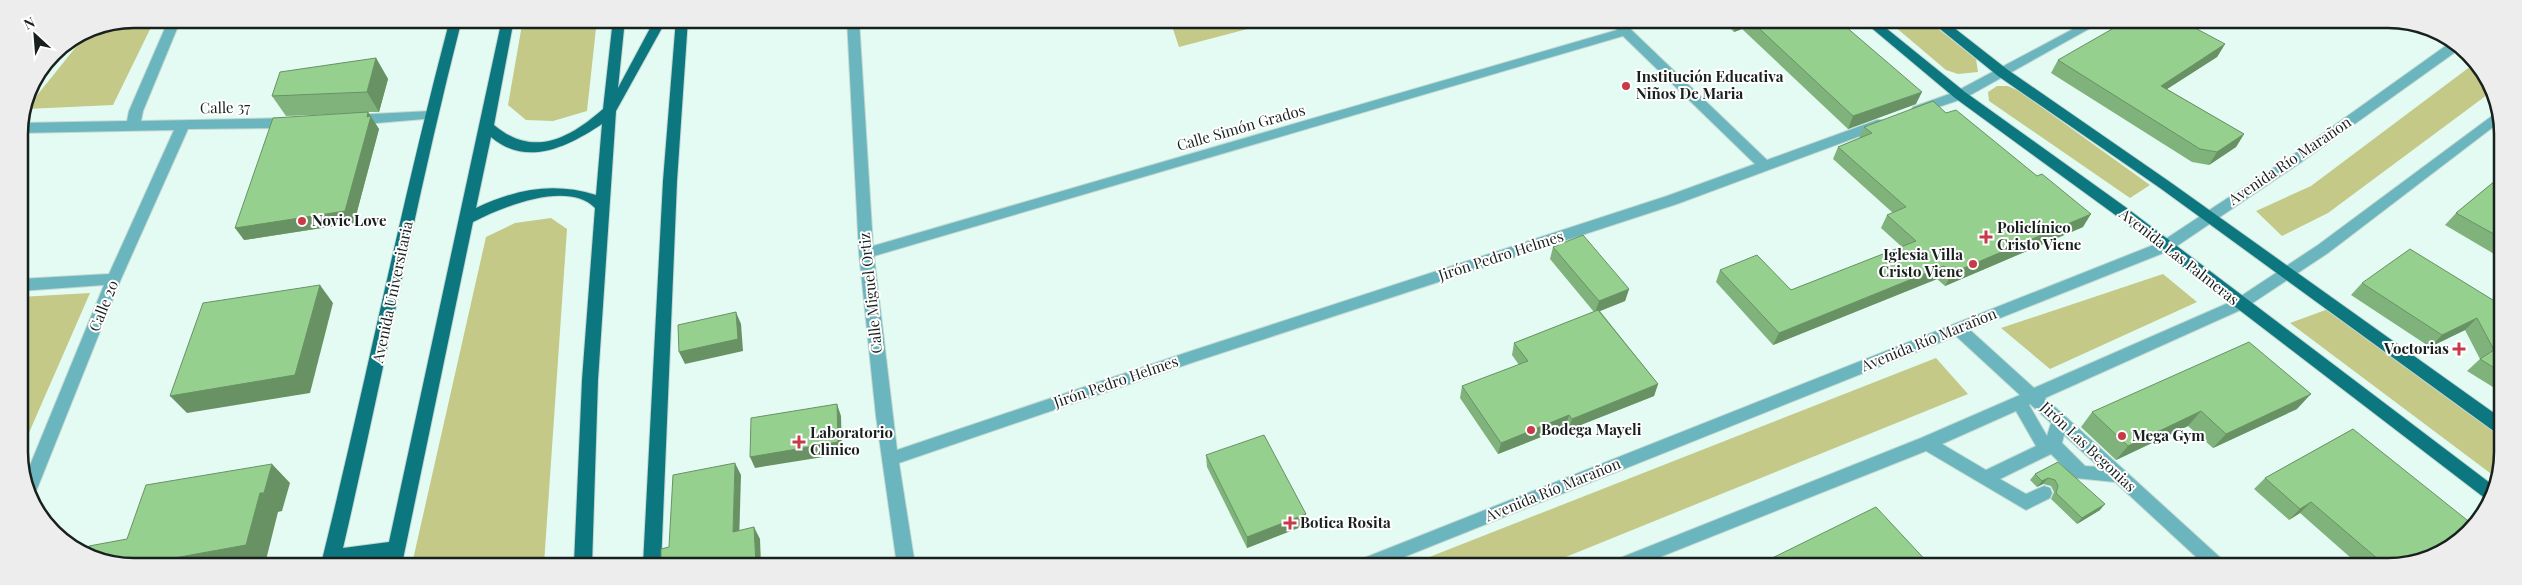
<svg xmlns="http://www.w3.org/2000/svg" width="2522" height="585" font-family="'Playfair Display',serif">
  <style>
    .green { fill: #c4c987 }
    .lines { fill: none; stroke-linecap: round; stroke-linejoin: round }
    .minor-casing { stroke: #c3d8d1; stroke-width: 2 }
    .major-casing { stroke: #c3d8d1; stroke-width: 2 }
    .minor { fill: #6bb6be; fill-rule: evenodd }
    .major { fill: #0d7780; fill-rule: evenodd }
    .wall { fill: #80b37b }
    .shaded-wall { fill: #689264 }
    .building { fill: #95d08f; stroke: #689264 }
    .poi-dot { fill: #c93948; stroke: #fff; stroke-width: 2 }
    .labels { text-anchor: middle; stroke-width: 4; stroke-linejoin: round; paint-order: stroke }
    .poi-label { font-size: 15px; font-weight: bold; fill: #18211e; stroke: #fff; text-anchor: start }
    .street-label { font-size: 15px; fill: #18211e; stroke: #fff }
    .rim { fill: none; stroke: #18211e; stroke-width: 2.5 }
  </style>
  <rect width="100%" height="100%" fill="#e3fbf3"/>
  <g class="green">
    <path d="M134,19H155L113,105L26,109L92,27Z"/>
    <path d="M523,19H597L587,111L553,121L526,120L508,105Z"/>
    <path d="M1170,20H1282L1179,47Z"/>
    <path d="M1887,20H1927L1976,59L1978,72L1958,74L1946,70Z"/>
    <path d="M2475,63L2491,92L2328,213L2282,236L2256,211L2311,186Z"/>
    <path d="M1997,86H2008L2019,91L2150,185L2130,198L1989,101L1988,92Z"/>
    <path d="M551,218L567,229L544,564H412L486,237L515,223Z"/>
    <path d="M2163,274L2197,302L2050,369L2001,328Z"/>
    <path d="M90,293L21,451L20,297Z"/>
    <path d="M2331,308L2501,436V474L2498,479L2290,323Z"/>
    <path d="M1936,358L1968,394L1546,565H1409Z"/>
  </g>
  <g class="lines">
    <g class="minor-casing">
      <g id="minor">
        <path d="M169,19H181L143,111L141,121L290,118L297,123L290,128L188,129L121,279L37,489L32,495L24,480L104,285L20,291V279L109,274L174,130L19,133L20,123L127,121L129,111Z"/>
        <path d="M847,19H859L873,246L1617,30L1608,20H1621L1767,160L1877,120H1887L1889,123L1887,126L1677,204L1197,361L899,463L915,565H897L876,416L859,253ZM1623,36L1755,164L1667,196L1185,353L897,450L874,256Z"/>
        <path d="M2088,21H2103L1965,98L1918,114L1911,110L1913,107L1955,92Z"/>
        <path d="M2451,42L2461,48L2300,163L2171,250L1970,330L2034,388L2235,300L2318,245L2500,110L2501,121L2328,253L2245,308L2045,398L2224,561L2227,566H2206L2115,482L2075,478L2051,454L2000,479L2026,494L2044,486L2050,488L2052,493L2050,498L2026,510L1926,451L1640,565H1612L1615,560L1921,438L2020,395L1956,336L1384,565H1356L1359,560L2161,242L2290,157ZM2030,404L2051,423L2047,436L2029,405ZM2016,411L2036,446L1986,470L1942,444ZM2064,435L2099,467L2085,466L2062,443Z"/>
        <path d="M431,111L436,112L438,115L436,118L353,125L346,120L353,115Z"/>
      </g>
    </g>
    <g class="major-casing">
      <g id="major">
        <path d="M450,19H462C417,194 384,372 343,548L389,542L502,19H514L494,125C533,158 569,139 603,109L613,19H625L618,88L655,19H667L616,111L598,380L592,565L574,564L582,380L595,208C568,180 502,207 473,222L402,564H384L386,558L339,564H321C366,383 402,199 450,19ZM602,124L596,195C554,182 516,189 476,208L491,137C527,168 569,146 602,124Z"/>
        <path d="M676,19H688L677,181L661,565H643L663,181Z"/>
        <path d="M1862,20H1876L1965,92L2124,206L2494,486L2486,499L2114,214L1955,98Z"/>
        <path d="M1929,20H1944L2008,70L2170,182L2501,418V434L2495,432L2160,188L1998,76Z"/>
      </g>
    </g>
    <use href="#minor" class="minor"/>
    <use href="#major" class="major"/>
  </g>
  <g class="wall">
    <path d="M1722,20H1838L1916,104L1848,129L1742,29L1734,32Z"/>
    <path d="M2405,21H2411L2415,23L2413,25Z"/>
    <path d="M2225,44L2217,57L2167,89L2244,134L2236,147L2209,165L2192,162L2051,73L2058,60Z"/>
    <path d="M376,58L388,79L379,112H368L379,129L354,223L244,240L343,114L286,116L272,96Z"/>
    <path d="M1946,113L2083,227L1945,286L1937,279L1773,345L1716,282L1720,270L1791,290L1902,247L1881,228L1887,215L1893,213L1833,159L1838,147L1859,138L1864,127Z"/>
    <path d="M2501,176V258L2445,225L2456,213Z"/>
    <path d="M1553,247L1629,289L1625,301L1600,311L1658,384L1654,396L1568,430L1566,427L1498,454L1460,398L1462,386L1519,365L1512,355L1514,343L1594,312L1550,259Z"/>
    <path d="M2362,283L2501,305V392L2467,371L2480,359L2465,330L2430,347L2351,295Z"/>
    <path d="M2297,409L2213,448L2188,426L2116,460L2081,427L2092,412Z"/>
    <path d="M2353,429L2396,566H2360L2300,513L2289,520L2254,489L2265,478Z"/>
    <path d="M1206,455L1306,525L1247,548L1207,467Z"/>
    <path d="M2058,462L2100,510L2077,524L2051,499L2054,492L2051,486L2043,484L2037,487L2030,480L2035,474Z"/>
  </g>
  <g class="shaded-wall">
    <path d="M1738,20H1745L1742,29L1734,32Z"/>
    <path d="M2225,44L2217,57L2153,98L2161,86Z"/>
    <path d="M376,58L388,79L379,112L367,92Z"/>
    <path d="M1922,92L1916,104L1848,129L1853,116Z"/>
    <path d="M368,112L379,129L354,223L244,240L235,228L367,117Z"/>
    <path d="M2244,134L2236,147L2209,165L2217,152Z"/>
    <path d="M2091,214L2083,227L1945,286L1952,273Z"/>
    <path d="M1944,266L1937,279L1773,345L1779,333Z"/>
    <path d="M320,285L333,303L310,393L187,413L170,396Z"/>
    <path d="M1629,289L1625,301L1595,313L1599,301Z"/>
    <path d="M736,312L741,324L743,351L685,364L679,352Z"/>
    <path d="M2477,318L2465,330L2430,347L2442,335Z"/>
    <path d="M1658,384L1654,396L1568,430L1572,419Z"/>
    <path d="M2311,394L2297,409L2213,448L2226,434Z"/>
    <path d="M837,404L841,416L842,454L755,468L750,457Z"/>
    <path d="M2201,411L2188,426L2116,460L2128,446Z"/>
    <path d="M1569,415L1566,427L1498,454L1501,443Z"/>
    <path d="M735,463L741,475L739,544L733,532Z"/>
    <path d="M272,464L290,483L282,511L278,512L265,564H141L260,493Z"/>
    <path d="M2048,478L2043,484L2037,487L2042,481Z"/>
    <path d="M2311,502L2300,513L2289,520L2300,509Z"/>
    <path d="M2105,504L2100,510L2077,524L2082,518Z"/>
    <path d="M1306,514V525L1247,548V537Z"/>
    <path d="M754,527L760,539L761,565H754Z"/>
  </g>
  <g class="building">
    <path d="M1750,20H1838L1922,92L1853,116Z"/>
    <path d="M2126,21H2182L2225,44L2161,86L2244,134L2217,152L2200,149L2058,60Z"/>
    <path d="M376,58L367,92L272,96L280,72Z"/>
    <path d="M1933,101L1946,113L1956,110L2037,176L2042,174L2091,214L1952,273L1944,266L1779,333L1720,270L1757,255L1791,290L1916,241L1887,215L1906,207L1838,147L1872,133L1864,127Z"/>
    <path d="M368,112L367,117L371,116L345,211L235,228L273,118Z"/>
    <path d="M2501,176V238L2456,213Z"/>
    <path d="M1583,235L1629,289L1599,301L1553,247Z"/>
    <path d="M2410,249L2501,305V372L2480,359L2494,350L2477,318L2442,335L2362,283Z"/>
    <path d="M320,285L295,375L170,396L203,303Z"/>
    <path d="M1598,310L1658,384L1572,419L1569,415L1501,443L1462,386L1528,361L1514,343Z"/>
    <path d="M736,312L738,339L679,352L678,325Z"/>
    <path d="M2249,342L2311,394L2226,434L2201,411L2128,446L2092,412Z"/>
    <path d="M837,404L838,442L750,457L751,418Z"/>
    <path d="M2353,429L2472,524L2464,538L2396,566H2386L2311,502L2300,509L2265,478Z"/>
    <path d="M1264,435L1306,514L1247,537L1206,455Z"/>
    <path d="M2058,462L2105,504L2082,518L2056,493L2058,486L2055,480L2048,478L2042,481L2035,474Z"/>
    <path d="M735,463L733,532L754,527L756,564L661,565V549L669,547L673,475Z"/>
    <path d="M272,464L264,493H260L246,545L141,564H111L87,551L89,546L127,539L146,485Z"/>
    <path d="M1876,507L1931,566L1758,565Z"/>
    <path d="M1746,559L1751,565H1733Z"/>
  </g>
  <g class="poi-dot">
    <circle cx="1626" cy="86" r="5"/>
    <circle cx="302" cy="221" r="5"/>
    <path d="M1983.5 229.5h5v5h5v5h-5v5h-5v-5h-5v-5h5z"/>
    <circle cx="1973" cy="264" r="5"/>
    <path d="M2456.5 341.5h5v5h5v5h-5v5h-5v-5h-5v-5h5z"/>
    <circle cx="1531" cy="430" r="5"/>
    <circle cx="2122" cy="436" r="5"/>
    <path d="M796.5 434.5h5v5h5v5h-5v5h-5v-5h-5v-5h5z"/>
    <path d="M1287.5 515.5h5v5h5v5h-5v5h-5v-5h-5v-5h5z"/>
  </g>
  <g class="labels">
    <g class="poi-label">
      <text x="1636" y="82">Institución Educativa<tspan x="1636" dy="17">Niños De Maria</tspan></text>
      <text x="312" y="226">Novic Love</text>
      <text x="1997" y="233">Policlínico<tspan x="1997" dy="17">Cristo Viene</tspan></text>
      <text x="1963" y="260" text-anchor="end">Iglesia Villa<tspan x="1963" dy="17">Cristo Viene</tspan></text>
      <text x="2449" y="354" text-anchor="end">Voctorias</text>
      <text x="1541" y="435">Bodega Mayeli</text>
      <text x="810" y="438">Laboratorio<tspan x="810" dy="17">Clinico</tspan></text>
      <text x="2132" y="441">Mega Gym</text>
      <text x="1300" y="528">Botica Rosita</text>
    </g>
    <g class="street-label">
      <text transform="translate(225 108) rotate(-1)" y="5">Calle 37</text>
      <text transform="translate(1241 128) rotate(-16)" y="5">Calle Simón Grados</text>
      <text transform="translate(2290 161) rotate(-34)" y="5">Avenida Río Marañon</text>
      <text transform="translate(1501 256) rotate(-18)" y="5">Jirón Pedro Helmes</text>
      <text transform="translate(2179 257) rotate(38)" y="5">Avenida Las Palmeras</text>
      <text transform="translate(393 292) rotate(-78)" y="5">Avenida Universitaria</text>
      <text transform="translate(871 293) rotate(-96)" y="5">Calle Miguel Ortiz</text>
      <text transform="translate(104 306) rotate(-68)" y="5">Calle 20</text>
      <text transform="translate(1929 340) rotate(-22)" y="5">Avenida Río Marañon</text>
      <text transform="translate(1116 382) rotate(-19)" y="5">Jirón Pedro Helmes</text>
      <text transform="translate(2088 447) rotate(43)" y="5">Jirón Las Begonias</text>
      <text transform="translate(1553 490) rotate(-22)" y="5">Avenida Río Marañon</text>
    </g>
  </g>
  <path d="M0 0H2522V585H0ZM134 28H2388A106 106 0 0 1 2494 134V452A106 106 0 0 1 2388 558H134A106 106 0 0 1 28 452V134A106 106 0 0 1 134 28Z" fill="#ededed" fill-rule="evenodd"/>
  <path class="rim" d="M134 28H2388A106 106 0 0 1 2494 134V452A106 106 0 0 1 2388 558H134A106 106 0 0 1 28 452V134A106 106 0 0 1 134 28Z"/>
  <g transform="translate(35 35) rotate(334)" stroke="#ffffff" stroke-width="4" paint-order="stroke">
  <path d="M0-4L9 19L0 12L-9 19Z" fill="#18211e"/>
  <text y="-8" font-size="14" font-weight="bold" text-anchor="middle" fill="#18211e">N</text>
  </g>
</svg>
